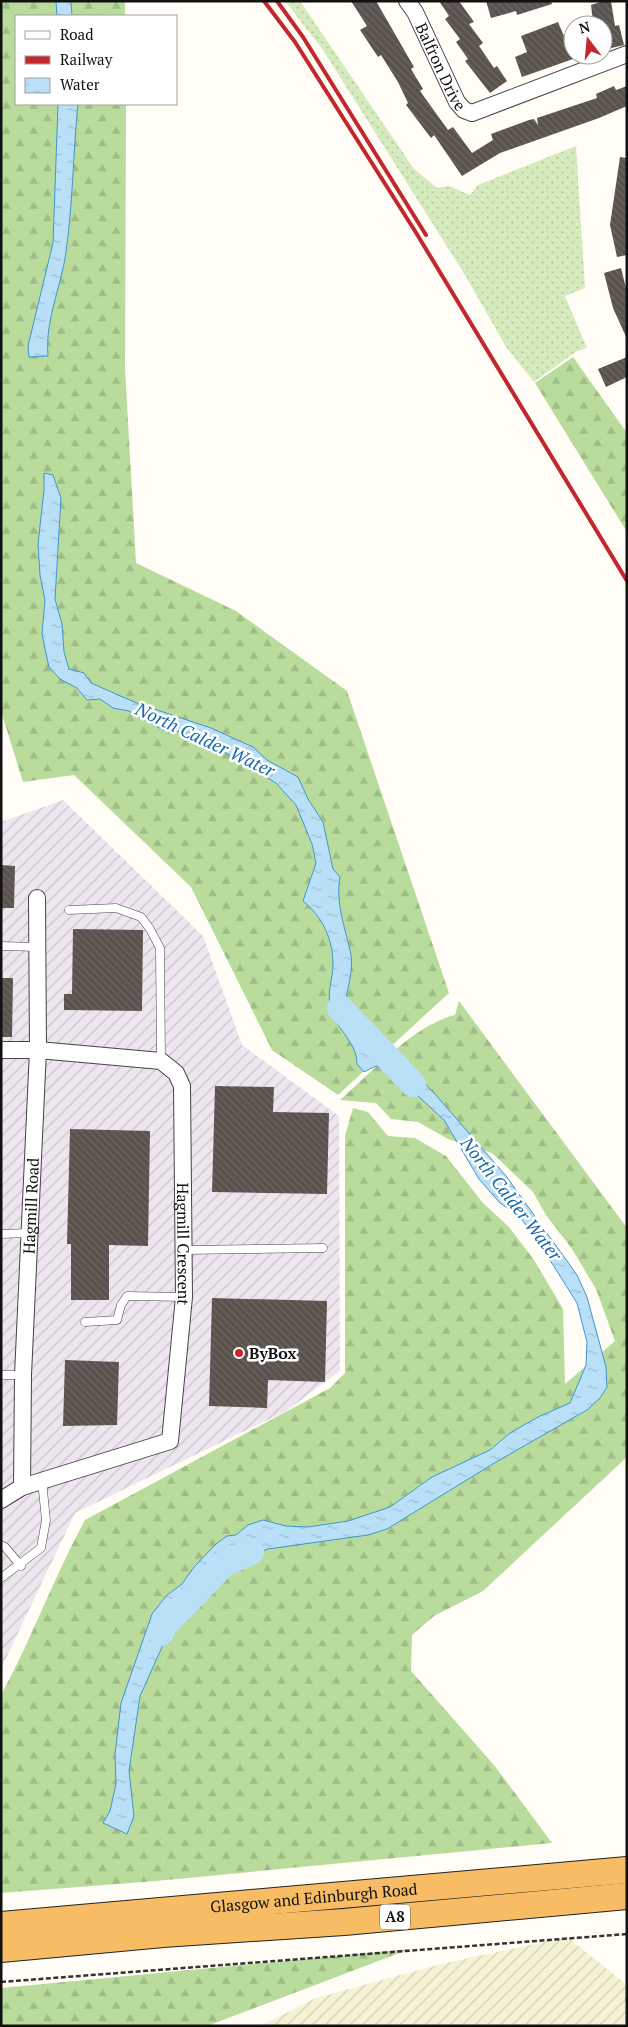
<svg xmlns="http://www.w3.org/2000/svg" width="628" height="2027" font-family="'PT Serif',serif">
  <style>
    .industrial { fill: url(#industrial-furrows) }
    .farmland { fill: url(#farmland-furrows) }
    .grass { fill: url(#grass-dots) }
    .forest { fill: url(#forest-firs) }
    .water { fill: url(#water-ripples); stroke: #3f96cf }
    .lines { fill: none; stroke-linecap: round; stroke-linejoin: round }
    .river { stroke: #b9e0f7; stroke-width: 26 }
    .building { fill: url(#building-back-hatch) }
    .service-casing { stroke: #444; stroke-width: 9 }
    .minor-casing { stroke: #444; stroke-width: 18 }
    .trunk-casing { stroke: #222; stroke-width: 28 }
    .path { stroke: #333; stroke-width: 2.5; stroke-dasharray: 5 2.5; stroke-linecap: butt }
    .service { stroke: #fff; stroke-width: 8 }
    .minor { stroke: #fff; stroke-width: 16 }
    .trunk { stroke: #f7bc64; stroke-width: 26 }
    .rail { stroke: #c4262e; stroke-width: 4 }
    .poi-dot { fill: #c4262e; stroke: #fff; stroke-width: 2 }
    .labels { text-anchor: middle; stroke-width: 5; stroke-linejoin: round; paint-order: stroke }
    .shield { fill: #fff; stroke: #585858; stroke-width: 1 }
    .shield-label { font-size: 15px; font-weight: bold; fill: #111 }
    .street-label { font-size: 16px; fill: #111; stroke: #fff }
    .poi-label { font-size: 16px; font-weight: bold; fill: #111; stroke: #fff; text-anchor: start }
    .water-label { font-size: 18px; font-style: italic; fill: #1768a6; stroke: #fff }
  </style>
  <defs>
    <pattern id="industrial-furrows" width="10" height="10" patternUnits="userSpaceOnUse" patternTransform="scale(1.25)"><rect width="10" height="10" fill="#eee6ef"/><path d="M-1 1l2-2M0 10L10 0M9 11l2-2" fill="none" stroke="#cbc4cc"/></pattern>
    <pattern id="farmland-furrows" width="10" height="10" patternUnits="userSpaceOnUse" patternTransform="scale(1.25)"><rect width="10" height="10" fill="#f6f3d4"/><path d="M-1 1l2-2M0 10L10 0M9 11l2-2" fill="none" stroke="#d2cfb5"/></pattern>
    <pattern id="grass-dots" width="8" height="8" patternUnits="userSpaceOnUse" patternTransform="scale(1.25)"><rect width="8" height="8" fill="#d5ebbd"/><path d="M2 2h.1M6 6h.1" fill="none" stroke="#b6c8a1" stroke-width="1.8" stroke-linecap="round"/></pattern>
    <pattern id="forest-firs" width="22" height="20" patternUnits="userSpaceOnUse" patternTransform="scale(1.25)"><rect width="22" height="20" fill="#b9dc9c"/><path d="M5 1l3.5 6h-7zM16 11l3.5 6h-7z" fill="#9ebc85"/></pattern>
    <pattern id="water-ripples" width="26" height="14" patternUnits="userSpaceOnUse" patternTransform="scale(1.25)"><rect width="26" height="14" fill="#b9e0f7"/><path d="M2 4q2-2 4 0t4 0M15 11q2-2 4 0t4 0" fill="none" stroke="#9ebfd3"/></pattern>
    <pattern id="building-back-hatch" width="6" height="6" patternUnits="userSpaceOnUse" patternTransform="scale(1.25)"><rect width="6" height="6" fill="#5a524d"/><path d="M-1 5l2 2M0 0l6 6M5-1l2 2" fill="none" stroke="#6d6662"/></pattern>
  </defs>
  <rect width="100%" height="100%" fill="#fffdf5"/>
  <path class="industrial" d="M63,800L203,936L242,1045L339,1116L340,1371L286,1411L75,1513L1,1669V822Z"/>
  <path class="farmland" d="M567,1937L627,1985V2026H260L316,1998L441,1964Z"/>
  <path class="grass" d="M285,1H300L414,169L437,188L449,186L470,195L478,185L576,146L585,288L565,296L587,348L577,351L534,382L506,347L465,275L323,50Z"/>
  <g class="forest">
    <path d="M1,1H125V16H16V104H126L125,368L136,563L236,611L347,691L449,993L338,1095L272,1050L191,887L74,775L23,782L1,711Z"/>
    <path d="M573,357L627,433V532L535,383Z"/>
    <path d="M459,1001L627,1228V1457L483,1591L434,1616L412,1635L411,1671L494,1765L552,1843L156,1881L1,1893V1695C32,1638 54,1577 85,1520L330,1388L345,1373V1136L353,1108L368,1112L388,1136L415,1138L446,1156L483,1203L509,1227L534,1260L563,1309L565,1384L615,1341L596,1289L572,1249L546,1215L533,1192L492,1153L448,1139L418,1122L391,1119L376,1103L340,1100C372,1072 414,1025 455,1015Z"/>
    <path d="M410,1949L207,2026H1V1988Z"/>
  </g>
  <g class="water">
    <path d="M56,1H71L72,16H57Z"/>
    <path d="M58,104H78C73,153 73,203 66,252C61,288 45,319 48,356L29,357L28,346L53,243Z"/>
    <path d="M44,473L53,475L61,498L55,599L62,624L64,652L69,669L84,673L91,683L139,704L211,728L253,747L267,760L298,777L308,799L323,822L333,869L340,877C335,903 346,930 351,955C353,969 349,984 346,998L359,1019L374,1054L407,1065L435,1094L506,1176L577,1275L587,1297L606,1367L607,1387L600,1398L587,1410L496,1462L387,1529L368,1535L268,1549L206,1572L191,1592L171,1627L140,1696L129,1771L134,1816L127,1834L103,1823L110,1811L116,1784L115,1754L121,1703L152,1614L166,1596L182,1584L194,1567L216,1544L227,1536L236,1535L248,1525L263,1520L286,1526L308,1527L348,1521L390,1507L432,1477L490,1450L510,1433L538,1417L570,1403L586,1365L587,1342L577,1303L536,1238L519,1216L500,1203L479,1179L444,1120L390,1070L376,1066L364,1072L357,1064C357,1041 334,1028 330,1006C327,991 333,979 333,964C333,939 322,916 303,901L316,863L312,844L296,805L276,783L206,741L181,732L163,730L129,711L113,708L100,699L87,700L77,688L60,679L49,667L45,649L42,633L45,600L40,575L38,544L44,490Z"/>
  </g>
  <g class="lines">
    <g class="river">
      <path d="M340,1008L413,1084"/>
      <path d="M161,1633L164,1626L225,1563L251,1552"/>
    </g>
  </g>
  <g class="building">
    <path d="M351,1H376L414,67L411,69L423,89L420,91L448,130L453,127L472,153L493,140L491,134L529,120L534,119L538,125L537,118L597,98L596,94L614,86L616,90L627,86V106L599,118L500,153L462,176L434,135L431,138L406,105L408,103L398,82L381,55L378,57L360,30L367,26Z"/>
    <path d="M439,1H459L474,22L469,24L483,43L479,46L494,68L497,66L507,81L490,93L465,61L468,59L456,42L460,39L445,19L449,16Z"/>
    <path d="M486,1H551L552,4L517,15L516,11L491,18Z"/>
    <path d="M603,1H611L615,26L619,25L624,45L603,50V20L593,22L591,5Z"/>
    <path d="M558,22L566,41L573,38V59L522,77L515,57L527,52L521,36Z"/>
    <path d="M620,157L627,158V255L617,257L610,225Z"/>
    <path d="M621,268L627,292V339L613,308L604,273Z"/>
    <path d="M627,357V377L606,387L598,369Z"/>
    <path d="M1,865L15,866L14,908H1Z"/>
    <path d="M73,929L143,930L142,1011L64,1010V994H72Z"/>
    <path d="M1,978H13L12,1037H1Z"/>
    <path d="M215,1086L274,1087L273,1112L329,1113L327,1194L212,1192Z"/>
    <path d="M70,1129L150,1131L148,1246L109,1245V1300H71V1244H67Z"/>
    <path d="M212,1298L327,1301L325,1382L268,1380L267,1408L209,1406Z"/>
    <path d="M65,1360L119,1362L117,1425L63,1426Z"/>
  </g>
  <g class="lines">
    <g class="service-casing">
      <g id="service">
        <path d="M69,910L116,908L141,917L150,929L160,948L161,1061"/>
        <path d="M1,946L38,947"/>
        <path d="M1,1234L29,1233"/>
        <path d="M184,1250L323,1248"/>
        <path d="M85,1322L117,1320L121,1305L127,1296L184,1297"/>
        <path d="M1,1375H23"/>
        <path d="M1,1545L5,1547L21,1566"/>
        <path d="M1,1578L41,1548L46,1520L42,1481"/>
      </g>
    </g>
    <g class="minor-casing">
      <g id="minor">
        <path id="s1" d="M407,1L415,12L457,102L464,110L472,113L627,54"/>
        <path id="s2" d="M1,1050H38L161,1061L176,1073L182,1086L184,1297L170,1441L22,1487"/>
        <path id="s3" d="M1,1500L22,1487L23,1375L38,1050L37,898"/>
      </g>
    </g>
    <g class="trunk-casing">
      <g id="trunk">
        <path id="s4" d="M1,1925L627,1870"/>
        <path d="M1,1949L163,1934L344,1922L627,1896"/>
      </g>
    </g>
    <path class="path" d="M1,1982L627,1934"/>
    <use href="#service" class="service"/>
    <use href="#minor" class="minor"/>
    <use href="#trunk" class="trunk"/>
    <g class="rail">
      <path d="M264,1L295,42L415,231L627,581"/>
      <path d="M277,1L303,37L426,235"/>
    </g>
  </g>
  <circle class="poi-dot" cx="239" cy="1353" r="5"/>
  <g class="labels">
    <rect class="shield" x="380" y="1904.5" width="30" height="25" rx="4"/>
    <g class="shield-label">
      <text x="395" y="1922">A8</text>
    </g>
    <g class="street-label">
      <text dy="6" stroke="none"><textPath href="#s1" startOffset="74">Balfron Drive</textPath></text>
      <text dy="6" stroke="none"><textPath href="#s3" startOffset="306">Hagmill Road</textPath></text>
      <text dy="6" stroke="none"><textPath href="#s2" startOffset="352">Hagmill Crescent</textPath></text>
      <text dy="6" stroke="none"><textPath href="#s4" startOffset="314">Glasgow and Edinburgh Road</textPath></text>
    </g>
    <g class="poi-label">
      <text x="249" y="1359">ByBox</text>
    </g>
    <g class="water-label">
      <text transform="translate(205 740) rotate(25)" y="6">North Calder Water</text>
      <text transform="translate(511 1199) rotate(52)" y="6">North Calder Water</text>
    </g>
  </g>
  <rect width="628" height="2027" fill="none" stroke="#111111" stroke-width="5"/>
  <rect x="15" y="15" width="162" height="90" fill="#ffffff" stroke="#a0a0a0"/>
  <rect x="25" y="31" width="25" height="8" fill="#ffffff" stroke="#a0a0a0"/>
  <text x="60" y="40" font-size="15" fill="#111111">Road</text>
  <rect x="25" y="56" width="25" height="8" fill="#c4262e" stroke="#a0a0a0"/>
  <text x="60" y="65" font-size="15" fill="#111111">Railway</text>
  <rect x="25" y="78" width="25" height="15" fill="url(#water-ripples)" stroke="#a0a0a0"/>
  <text x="60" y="90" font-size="15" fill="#111111">Water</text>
  <g transform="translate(588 40) rotate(344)"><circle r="24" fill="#ffffff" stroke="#a0a0a0"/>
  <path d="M0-4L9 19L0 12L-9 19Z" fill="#c4262e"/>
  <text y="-8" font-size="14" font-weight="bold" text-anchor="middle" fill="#111111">N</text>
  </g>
</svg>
